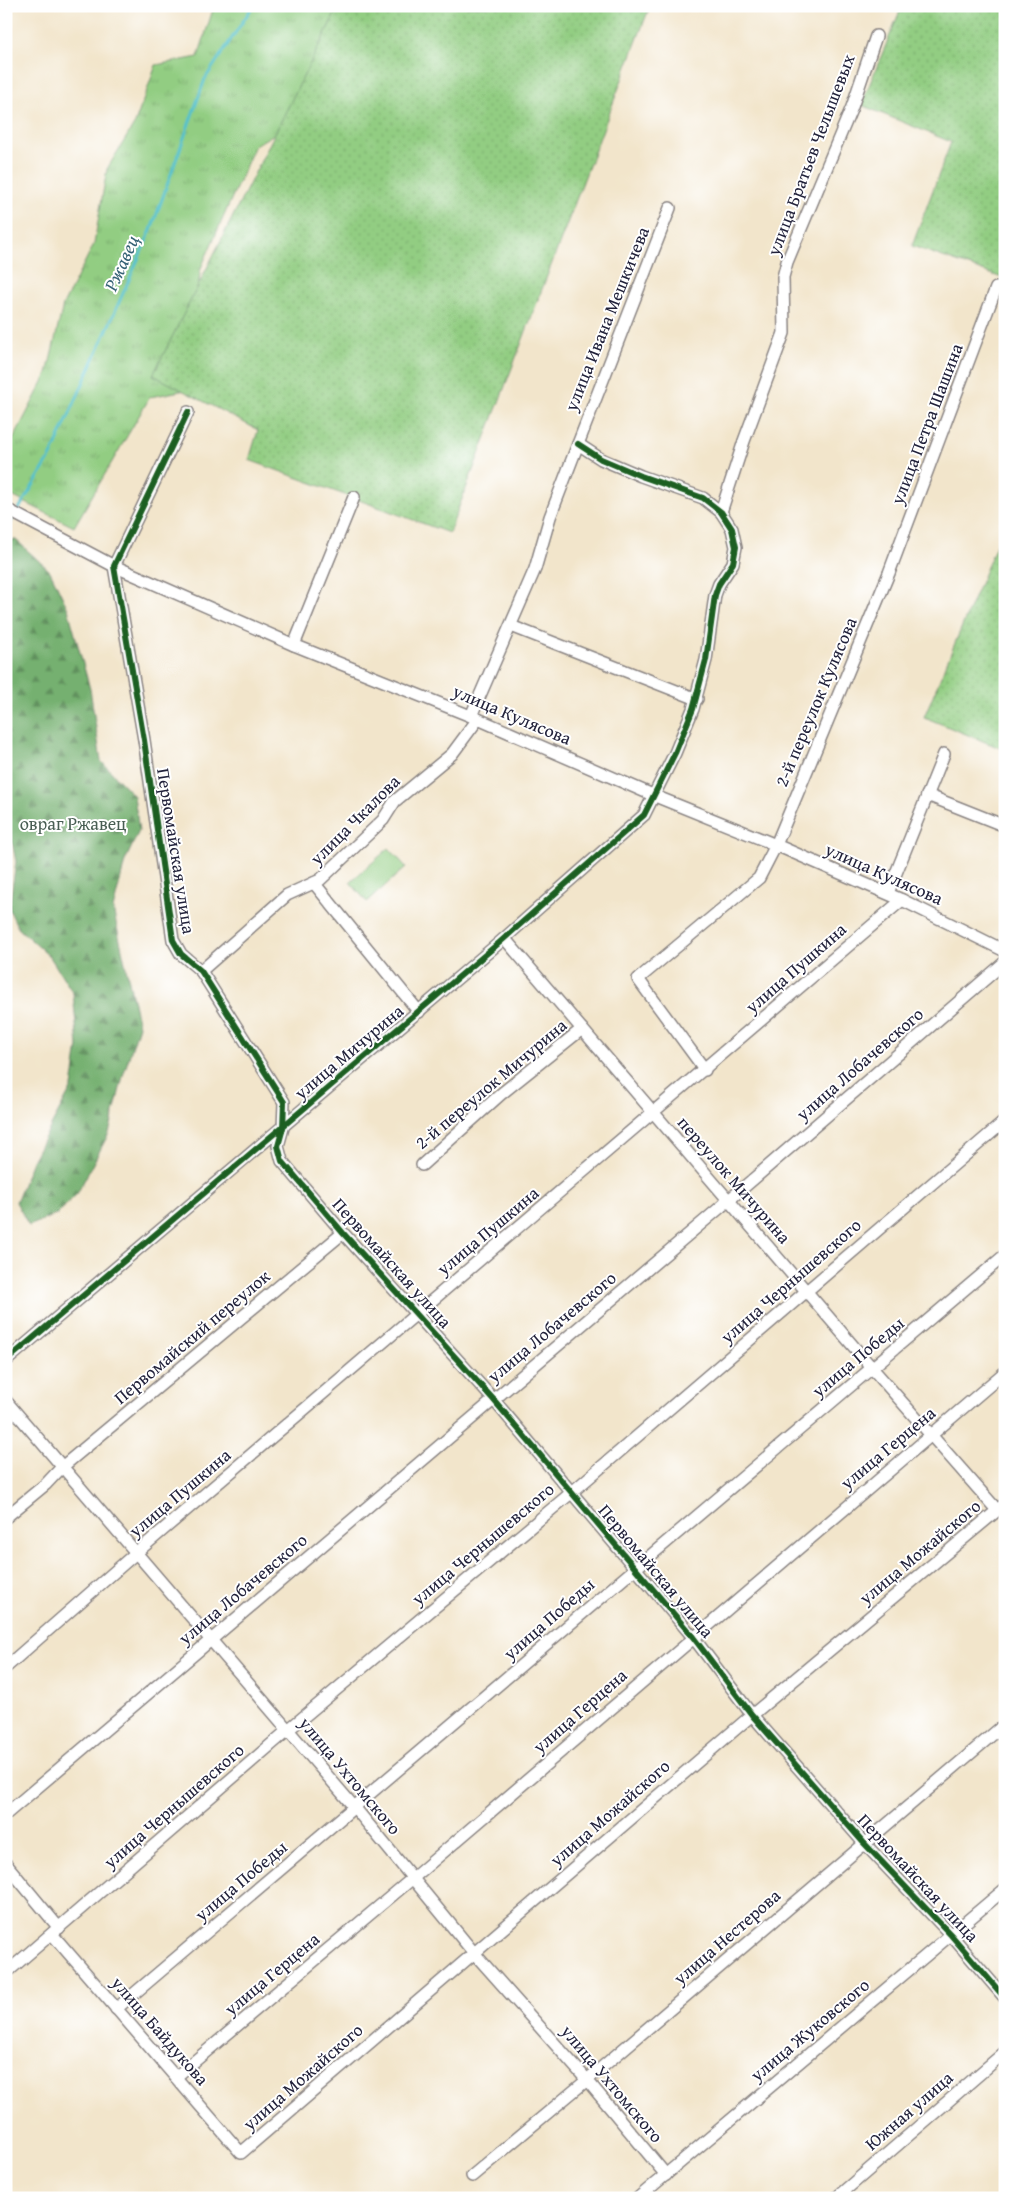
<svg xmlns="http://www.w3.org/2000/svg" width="1011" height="2204" font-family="'Gentium Book Plus',serif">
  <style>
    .grass { fill: url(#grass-tufts); stroke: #5a785e }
    .forest { fill: url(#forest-firs); stroke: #4c6956 }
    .garden { fill: url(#garden-dots); stroke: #5a785e }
    .pitch { fill: #92cd82; stroke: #5a785e }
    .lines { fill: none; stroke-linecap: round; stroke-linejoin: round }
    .stream { stroke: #54c1cd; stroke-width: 3 }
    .street-casing { stroke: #8a8483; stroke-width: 14 }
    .street { stroke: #fff; stroke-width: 11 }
    .cycleway-casing { stroke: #fff; stroke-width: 9 }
    .cycleway { stroke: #1b5e20; stroke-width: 6 }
    .labels { text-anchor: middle; stroke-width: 4; stroke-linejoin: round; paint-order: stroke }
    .street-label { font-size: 18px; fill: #22223b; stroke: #fff }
    .park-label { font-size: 18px; fill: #495e54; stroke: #fff }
    .water-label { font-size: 19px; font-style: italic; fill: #366275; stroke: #fff }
  </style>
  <defs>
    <pattern id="grass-tufts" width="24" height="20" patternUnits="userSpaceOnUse" patternTransform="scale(1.25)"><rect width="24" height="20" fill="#92cd82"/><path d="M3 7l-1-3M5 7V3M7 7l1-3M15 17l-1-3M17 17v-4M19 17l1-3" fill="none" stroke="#7eb071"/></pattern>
    <pattern id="forest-firs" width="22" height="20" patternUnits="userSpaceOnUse" patternTransform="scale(1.25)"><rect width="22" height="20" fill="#75b070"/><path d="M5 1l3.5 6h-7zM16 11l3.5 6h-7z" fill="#608f5d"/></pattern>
    <pattern id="garden-dots" width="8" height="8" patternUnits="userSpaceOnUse" patternTransform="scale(1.25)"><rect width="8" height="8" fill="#92cd82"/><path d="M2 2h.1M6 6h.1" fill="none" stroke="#7eb071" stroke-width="1.8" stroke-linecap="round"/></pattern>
  </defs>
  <rect width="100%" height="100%" fill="#fff"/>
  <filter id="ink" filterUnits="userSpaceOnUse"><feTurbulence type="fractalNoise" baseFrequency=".02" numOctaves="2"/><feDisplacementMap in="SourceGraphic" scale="10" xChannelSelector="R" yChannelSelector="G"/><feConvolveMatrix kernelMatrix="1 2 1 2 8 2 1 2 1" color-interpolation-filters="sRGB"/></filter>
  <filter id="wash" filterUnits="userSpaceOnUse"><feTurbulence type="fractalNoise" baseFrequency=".0096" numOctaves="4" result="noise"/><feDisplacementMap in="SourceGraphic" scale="20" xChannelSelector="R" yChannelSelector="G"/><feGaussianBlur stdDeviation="1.12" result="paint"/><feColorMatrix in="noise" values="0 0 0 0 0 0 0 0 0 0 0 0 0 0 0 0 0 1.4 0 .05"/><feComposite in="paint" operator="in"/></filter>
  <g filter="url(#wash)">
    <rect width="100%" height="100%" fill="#f2e5cb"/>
    <path class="grass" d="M214,6H498L255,145L201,268L188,349L221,383L150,397L74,527L6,493V453L47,374L63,305L94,244L107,169L135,123L156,65L198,57Z"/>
    <path class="forest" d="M6,539L16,540L50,571L68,609L90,689L101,761L134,796L139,831L125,861L113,909L139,1026L123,1076L109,1133L77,1194L57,1214L29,1226L16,1202L32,1161L72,1087L78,1046L73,993L50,957L18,928L9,909L16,862L9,826L6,823Z"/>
    <g class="garden">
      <path d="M339,6H650L449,533L249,460L258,430L153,375Z"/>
      <path d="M902,6H1005V279L912,246L951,142L861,105Z"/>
      <path d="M1005,524V750L924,717Z"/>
    </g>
    <path class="pitch" d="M389,848L406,867L367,902L350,882Z"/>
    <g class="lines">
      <g class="stream">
        <path d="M17,512L51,456L151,230L205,79L253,6"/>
        <path d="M6,529L14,517"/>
      </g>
    </g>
  </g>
  <g filter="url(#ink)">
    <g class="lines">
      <g class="street-casing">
        <g id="street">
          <path d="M188,412L114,566L144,740L173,940L181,954L201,971L284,1102L283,1128L278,1146L282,1161L343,1233L493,1399L693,1637L752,1715L863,1842L951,1935L1005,1998"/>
          <path d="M6,509L114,566L294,645L478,719L655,796L776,845L902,900L1005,951"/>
          <path d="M721,512L744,441L784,333L783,277L787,262L852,107L876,36"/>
          <path d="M511,626L697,699"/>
          <path d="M294,645L354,497"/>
          <path d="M471,716L535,569L550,517L578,444L670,208"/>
          <path d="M927,795L1005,826"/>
          <path d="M314,883L419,1012"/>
          <path d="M888,893L944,754"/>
          <path d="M505,939L872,1368L997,1510"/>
          <path d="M201,971L287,895L320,880L383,820L395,801L452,754L478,719"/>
          <path d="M705,1070L638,979L759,878L776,845L889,573L996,288"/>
          <path d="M422,1165L501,1094L582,1029"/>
          <path d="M6,1361L499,943L644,815L675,753L693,709L706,660L715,595L719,584L733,563L736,547L732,529L721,512L703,498L641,476L601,459L578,444"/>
          <path d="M6,1401L355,1808L474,1953L587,2080L666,2175"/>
          <path d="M6,1517L46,1484L62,1467L343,1233"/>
          <path d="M6,1667L137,1552L902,900"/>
          <path d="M6,1814L729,1200L1005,962"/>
          <path d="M6,1864L59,1928"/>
          <path d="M52,1934L241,2153L752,1715L1005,1504"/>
          <path d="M6,1973L288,1730L571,1493L1005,1121"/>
          <path d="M116,2009L1005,1255"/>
          <path d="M177,2076L413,1878L1005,1372"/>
          <path d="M472,2176L587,2080L1005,1724"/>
          <path d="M638,2198L1005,1889"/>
          <path d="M836,2198L1005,2052"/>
        </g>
      </g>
      <use href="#street" class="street"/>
      <g class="cycleway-casing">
        <g id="cycleway">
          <path d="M188,412L114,566L144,740L173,940L181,954L201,971L284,1102L283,1128L278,1146L282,1161L343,1233L493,1399L693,1637L752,1715L863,1842L951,1935L1005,1998"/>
          <path d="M6,1361L499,943L644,815L675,753L693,709L706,660L715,595L719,584L733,563L736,547L732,529L721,512L703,498L641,476L601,459L578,444"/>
        </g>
      </g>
      <use href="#cycleway" class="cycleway"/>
    </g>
  </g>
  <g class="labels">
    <g class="street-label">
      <text transform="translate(811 155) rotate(-69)" y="6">улица Братьев Челышевых</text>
      <text transform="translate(607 319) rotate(-68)" y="6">улица Ивана Мешкичева</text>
      <text transform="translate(927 424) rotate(-69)" y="6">улица Петра Шашина</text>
      <text transform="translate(816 702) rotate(-67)" y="6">2-й переулок Кулясова</text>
      <text transform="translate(512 715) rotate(23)" y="6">улица Кулясова</text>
      <text transform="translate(355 820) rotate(-45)" y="6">улица Чкалова</text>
      <text transform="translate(176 851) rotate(81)" y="6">Первомайская улица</text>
      <text transform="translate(884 874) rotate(24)" y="6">улица Кулясова</text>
      <text transform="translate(796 968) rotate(-41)" y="6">улица Пушкина</text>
      <text transform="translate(349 1052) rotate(-40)" y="6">улица Мичурина</text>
      <text transform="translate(860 1064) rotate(-41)" y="6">улица Лобачевского</text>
      <text transform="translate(491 1084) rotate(-40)" y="6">2-й переулок Мичурина</text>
      <text transform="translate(734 1180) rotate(49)" y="6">переулок Мичурина</text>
      <text transform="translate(488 1231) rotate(-40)" y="6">улица Пушкина</text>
      <text transform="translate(392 1263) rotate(48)" y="6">Первомайская улица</text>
      <text transform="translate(791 1281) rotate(-41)" y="6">улица Чернышевского</text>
      <text transform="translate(552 1327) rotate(-40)" y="6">улица Лобачевского</text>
      <text transform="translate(192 1337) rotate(-40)" y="6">Первомайский переулок</text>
      <text transform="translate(858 1357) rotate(-40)" y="6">улица Победы</text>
      <text transform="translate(888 1448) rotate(-40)" y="6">улица Герцена</text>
      <text transform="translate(180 1493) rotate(-40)" y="6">улица Пушкина</text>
      <text transform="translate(483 1544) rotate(-40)" y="6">улица Чернышевского</text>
      <text transform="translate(920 1552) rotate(-40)" y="6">улица Можайского</text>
      <text transform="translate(656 1571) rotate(50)" y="6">Первомайская улица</text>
      <text transform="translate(243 1589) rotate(-40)" y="6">улица Лобачевского</text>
      <text transform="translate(549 1619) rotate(-41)" y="6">улица Победы</text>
      <text transform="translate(580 1711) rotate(-41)" y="6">улица Герцена</text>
      <text transform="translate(350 1776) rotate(50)" y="6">улица Ухтомского</text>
      <text transform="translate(174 1806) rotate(-41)" y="6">улица Чернышевского</text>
      <text transform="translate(610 1813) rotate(-41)" y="6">улица Можайского</text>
      <text transform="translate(918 1878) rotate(47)" y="6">Первомайская улица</text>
      <text transform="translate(241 1881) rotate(-40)" y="6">улица Победы</text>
      <text transform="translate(727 1937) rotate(-41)" y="6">улица Нестерова</text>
      <text transform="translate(272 1974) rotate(-40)" y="6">улица Герцена</text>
      <text transform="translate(810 2030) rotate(-40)" y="6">улица Жуковского</text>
      <text transform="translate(160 2031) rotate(49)" y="6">улица Байдукова</text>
      <text transform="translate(303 2077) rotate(-41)" y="6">улица Можайского</text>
      <text transform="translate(612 2084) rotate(50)" y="6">улица Ухтомского</text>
      <text transform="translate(909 2111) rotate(-41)" y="6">Южная улица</text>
    </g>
    <g class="park-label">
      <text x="73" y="830">овраг Ржавец</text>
    </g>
    <g class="water-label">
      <text transform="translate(121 263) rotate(-66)" y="7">Ржавец</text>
    </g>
  </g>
  <rect width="1011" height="2204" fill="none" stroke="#fff" stroke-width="25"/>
</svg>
